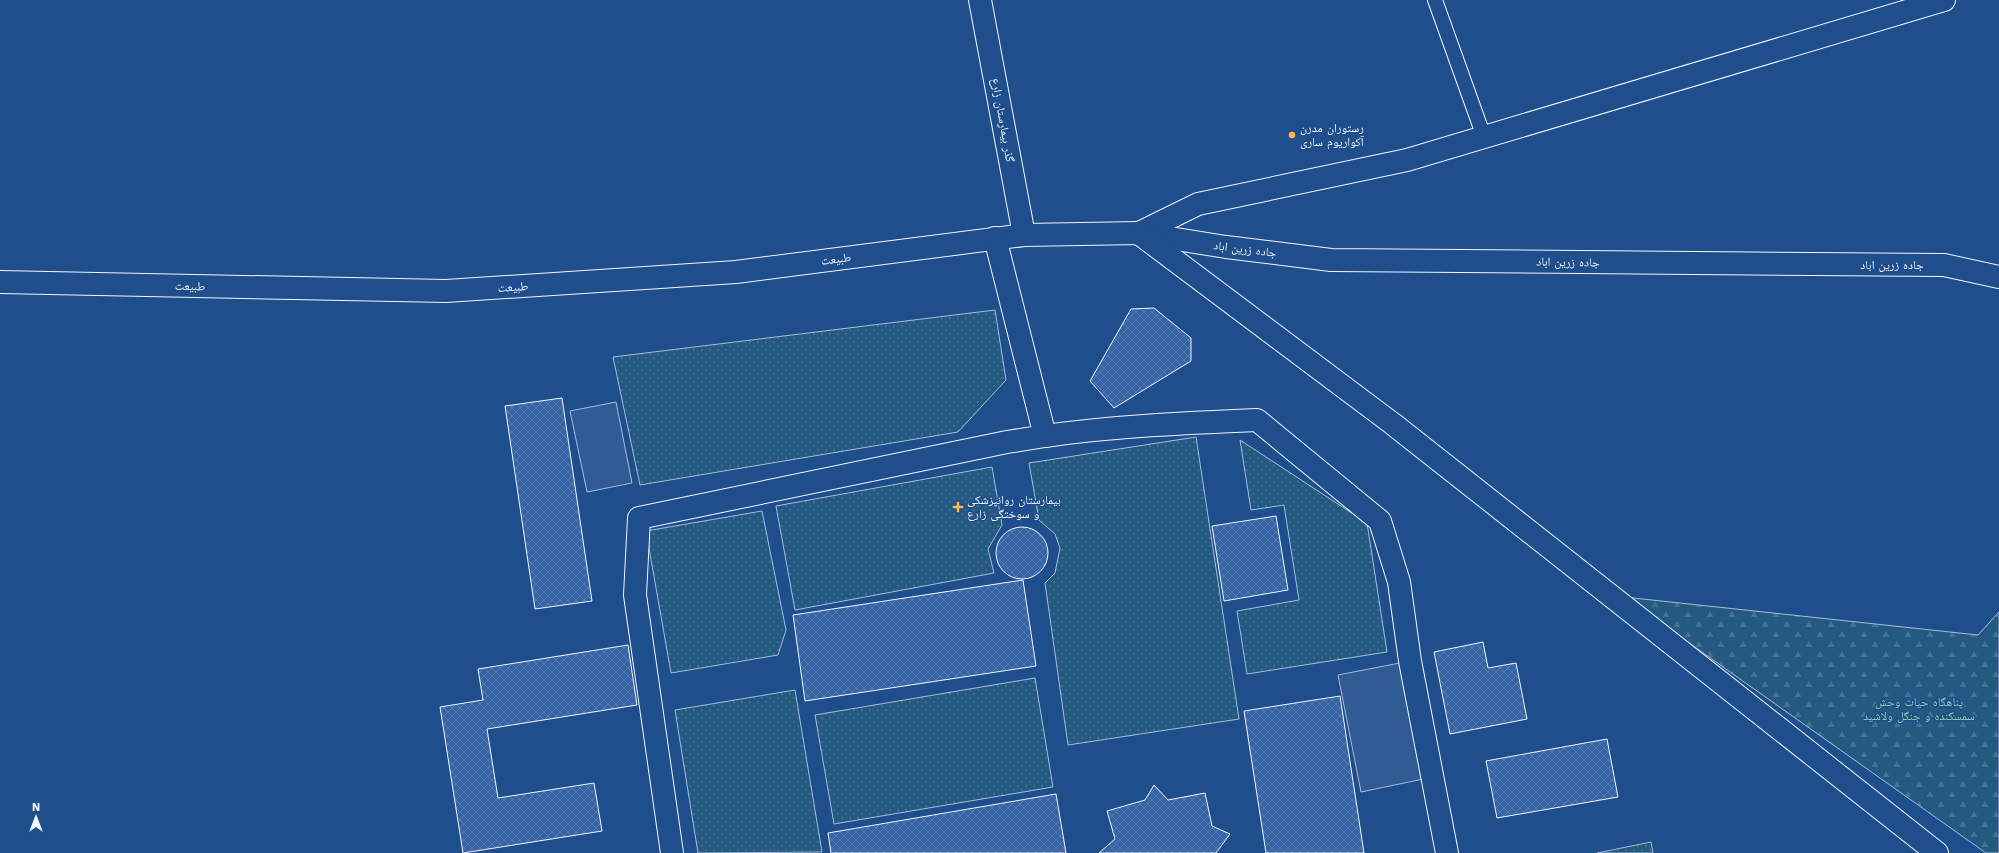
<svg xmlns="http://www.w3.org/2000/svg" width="1999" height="853" font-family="'Work Sans','Noto Naskh Arabic',sans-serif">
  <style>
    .forest { fill: url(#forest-firs); stroke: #a8bbd7 }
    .garden { fill: url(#garden-dots); stroke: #a8bbd7 }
    .parking { fill: #305b95; stroke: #a8bbd7 }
    .building { fill: url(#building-cross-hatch); stroke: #f2f6ff }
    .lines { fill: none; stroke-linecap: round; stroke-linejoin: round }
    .service-casing { stroke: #f2f6ff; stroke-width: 16 }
    .minor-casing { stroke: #f2f6ff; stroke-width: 24 }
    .tertiary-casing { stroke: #f2f6ff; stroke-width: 24 }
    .service { stroke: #1f4e8c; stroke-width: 14 }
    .minor { stroke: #1f4e8c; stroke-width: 22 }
    .tertiary { stroke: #1f4e8c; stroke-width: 22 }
    .poi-dot { fill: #ffb74d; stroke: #1f4e8c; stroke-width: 1.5 }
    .labels { text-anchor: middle; stroke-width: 3; stroke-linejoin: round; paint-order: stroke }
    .street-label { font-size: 12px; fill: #f2f6ff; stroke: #1f4e8c }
    .poi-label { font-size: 12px; fill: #f2f6ff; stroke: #1f4e8c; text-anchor: start }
    .park-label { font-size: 12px; fill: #97c8a6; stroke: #1f4e8c }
  </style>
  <defs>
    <pattern id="forest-firs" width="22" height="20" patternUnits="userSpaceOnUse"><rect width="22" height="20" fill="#245a82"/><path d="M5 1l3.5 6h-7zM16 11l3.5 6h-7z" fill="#447295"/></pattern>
    <pattern id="garden-dots" width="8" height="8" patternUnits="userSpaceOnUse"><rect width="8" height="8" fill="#245a82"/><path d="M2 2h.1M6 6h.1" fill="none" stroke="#447295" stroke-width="1.8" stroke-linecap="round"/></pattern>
    <pattern id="building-cross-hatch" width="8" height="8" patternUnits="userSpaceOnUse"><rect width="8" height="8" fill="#3563a3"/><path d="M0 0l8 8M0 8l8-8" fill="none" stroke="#537ab1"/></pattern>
  </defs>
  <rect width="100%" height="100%" fill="#1f4e8c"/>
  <path class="forest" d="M1624,597L1978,635L1999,612V853H1986Z"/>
  <g class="garden">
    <path d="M995,310L1006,380L958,432L640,485L613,357Z"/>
    <path d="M1196,437L1239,719L1068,745L1045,583L1055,573L1060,548L1055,534L1039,520L1029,463Z"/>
    <path d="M1240,440L1367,523L1387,652L1247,674L1237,611L1299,600L1284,505L1251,510Z"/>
    <path d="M992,467L1002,525L988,549L994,573L795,610L776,506Z"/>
    <path d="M762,511L786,630L778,655L671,673L646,531Z"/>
    <path d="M1035,678L1053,787L834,824L815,715Z"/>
    <path d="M795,690L822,852L698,853L675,710Z"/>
    <path d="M1651,842L1653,853H1597Z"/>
  </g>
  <g class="parking">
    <path d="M616,402L632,483L587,492L570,411Z"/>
    <path d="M1410,661L1433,777L1361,792L1338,675Z"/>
  </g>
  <g class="building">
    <path d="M1154,308L1191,338V361L1114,408L1090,381L1131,309Z"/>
    <path d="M562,398L592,601L535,609L505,406Z"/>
    <path d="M1276,516L1288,590L1224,601L1212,526Z"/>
    <circle cx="1022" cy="553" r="26"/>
    <path d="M1023,580L1036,666L805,701L793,615Z"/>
    <path d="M1483,642L1488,668L1516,663L1527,719L1450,734L1434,652Z"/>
    <path d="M628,645L637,705L487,729L498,798L594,783L602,831L463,853L440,707L483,700L478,669Z"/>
    <path d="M1340,696L1364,853H1266L1244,711Z"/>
    <path d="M1607,739L1618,797L1497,818L1486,761Z"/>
    <path d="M1154,785L1168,800L1205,793L1212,826L1230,834L1216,853H1099L1115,839L1107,811L1145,800Z"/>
    <path d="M1056,794L1066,853H831L828,833Z"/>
  </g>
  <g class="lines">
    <g class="service-casing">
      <path id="service" d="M1435,0L1484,137"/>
    </g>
    <g class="minor-casing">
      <g id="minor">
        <path d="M1139,233L1198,204L1407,160L1944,0"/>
        <path d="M0,282L446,291L736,272L1024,235"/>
        <path d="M1045,436C1115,426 1186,423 1257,420L1380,521L1399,582L1410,661L1447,853"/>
        <path d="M672,853L635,595L639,518L1007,442L1045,436L995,238"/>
      </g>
    </g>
    <g class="tertiary-casing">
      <g id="tertiary">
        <path d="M980,0L1024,235L1139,233L1226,247L1331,260L1944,265L1999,277"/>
        <path d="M1141,235L1393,424L1937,853"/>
      </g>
    </g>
    <use href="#service" class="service"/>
    <use href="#minor" class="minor"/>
    <use href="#tertiary" class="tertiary"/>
  </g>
  <g class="poi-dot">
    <circle cx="1292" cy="135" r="4"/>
    <path d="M956 501h4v4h4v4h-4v4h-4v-4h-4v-4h4z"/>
  </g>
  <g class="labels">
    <g class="street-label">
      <text transform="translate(1003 120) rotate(80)" y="4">گذر بیمارستان زارع</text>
      <text transform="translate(1245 249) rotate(7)" y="4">جاده زرین اباد</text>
      <text transform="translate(836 259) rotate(-8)" y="4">طبیعت</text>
      <text transform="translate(1568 262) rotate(1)" y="4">جاده زرین اباد</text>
      <text x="1892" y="269">جاده زرین اباد</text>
      <text transform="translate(190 286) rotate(1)" y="4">طبیعت</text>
      <text transform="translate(513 287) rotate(-4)" y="4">طبیعت</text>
    </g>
    <g class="poi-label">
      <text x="1300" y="132">رستوران مدرن<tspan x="1300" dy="14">آکواریوم ساری</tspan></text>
      <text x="967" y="504">بیمارستان روانپزشکی<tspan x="967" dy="14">و سوختگی زارع</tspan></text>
    </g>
    <g class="park-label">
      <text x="1919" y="706">پناهگاه حیات وحش<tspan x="1919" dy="14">سمسکنده و جنگل ولاشید</tspan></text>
    </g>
  </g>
  <g transform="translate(36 817)" stroke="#1f4e8c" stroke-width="3" paint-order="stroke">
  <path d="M0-3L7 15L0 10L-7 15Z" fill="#f2f6ff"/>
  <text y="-6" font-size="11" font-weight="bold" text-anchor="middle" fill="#f2f6ff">N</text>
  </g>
</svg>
